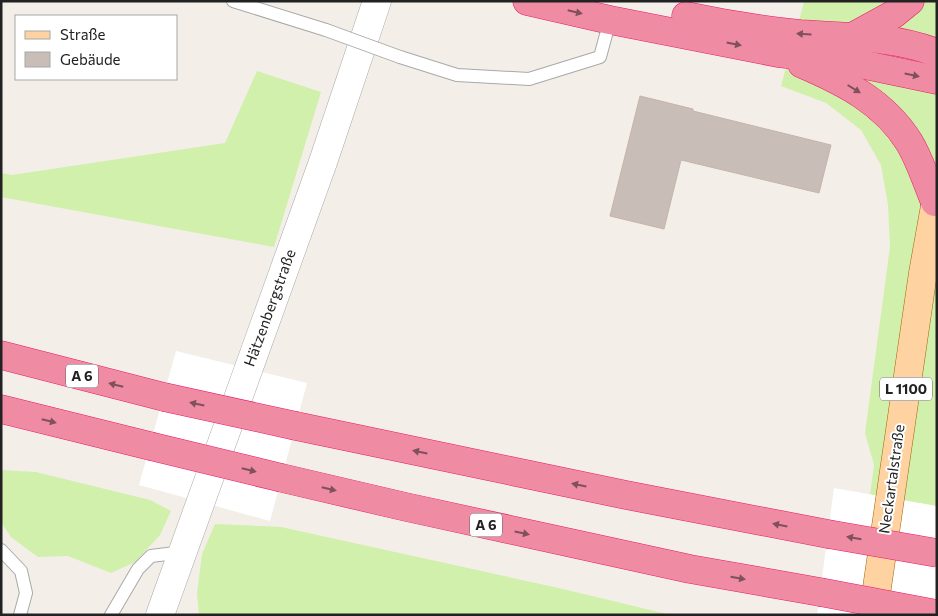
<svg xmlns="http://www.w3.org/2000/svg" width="938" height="616" font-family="Commissioner,sans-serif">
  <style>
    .grass { fill: #d0f0ab }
    .pier { fill: #fff }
    .building { fill: #c8beb7; stroke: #c6b4a9 }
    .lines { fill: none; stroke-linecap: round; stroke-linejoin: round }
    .service-casing { stroke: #a9a9a9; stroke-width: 14 }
    .tertiary-casing { stroke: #a9a9a9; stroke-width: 29 }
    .primary-casing { stroke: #a06400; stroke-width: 29 }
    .motorway-casing { stroke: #eb1b6b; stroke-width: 29 }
    .service { stroke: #fff; stroke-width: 12 }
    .tertiary { stroke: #fff; stroke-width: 28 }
    .primary { stroke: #ffd2a1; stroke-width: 28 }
    .motorway { stroke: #ef8ba2; stroke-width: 28 }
    .service-bridge-casing { stroke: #a9a9a9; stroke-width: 14; stroke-linecap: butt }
    .motorway-bridge-casing { stroke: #eb1b6b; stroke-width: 29; stroke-linecap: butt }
    .service-bridge { stroke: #fff; stroke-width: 12 }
    .motorway-bridge { stroke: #ef8ba2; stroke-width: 28 }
    .oneway { fill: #7e515c }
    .labels { text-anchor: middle; stroke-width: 4; stroke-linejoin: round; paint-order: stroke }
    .shield { fill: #fff; stroke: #646464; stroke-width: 1 }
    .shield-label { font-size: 14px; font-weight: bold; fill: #222 }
    .street-label { font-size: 15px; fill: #222; stroke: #fff }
  </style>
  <rect width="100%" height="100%" fill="#f3efe8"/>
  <g class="grass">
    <path d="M796,1H937V531L867,518L874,465L865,433L890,247L888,205L881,165L861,130L826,103L781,86L804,2Z"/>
    <path d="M257,71L321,92L274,247L1,197V173L12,175L225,143Z"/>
    <path d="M1,470L36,472L150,500L171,511L160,535L135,562L111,573L68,556L38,557L11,537L1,522Z"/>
    <path d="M215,524L281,527L563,589L671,615H199L197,594L202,554Z"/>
  </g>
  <g class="pier">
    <path d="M176,351L307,383L270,521L139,485Z"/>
    <path d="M834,488L937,506V615H817Z"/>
  </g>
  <path class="building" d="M640,96L693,109V111L831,145L819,193L681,160L664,229L610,216Z"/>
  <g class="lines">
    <g class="service-casing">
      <g id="service">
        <path d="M233,1L326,30"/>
        <path d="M400,57L457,75L529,79L600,57L610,20"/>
        <path d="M1,550L21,571L26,593L20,615"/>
        <path d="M111,615L138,569L151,556L183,552"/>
      </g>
    </g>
    <g class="tertiary-casing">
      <path id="tertiary" d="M160,615L323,162L377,1"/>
    </g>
    <g class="primary-casing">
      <path id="primary" d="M873,615L923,273L937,195"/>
    </g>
    <g class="motorway-casing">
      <g id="motorway">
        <path d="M527,1L610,20L778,53L846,61L937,80"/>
        <path d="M686,16C724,24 762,30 800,34C846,37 894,36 937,53"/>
        <path d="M852,37L894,14L910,1"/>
        <path d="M802,64C844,82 884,102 909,142C920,160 927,183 935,202"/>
        <path d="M1,355L164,397"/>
        <path d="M1,409L150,446"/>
        <path d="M296,426L626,495L828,534"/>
        <path d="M282,478L406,507L690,569L820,592"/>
      </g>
    </g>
    <use href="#service" class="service"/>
    <use href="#tertiary" class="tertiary"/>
    <use href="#primary" class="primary"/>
    <use href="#motorway" class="motorway"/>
    <g class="service-bridge-casing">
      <path id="service-bridge" d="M326,30L400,57"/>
    </g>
    <g class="motorway-bridge-casing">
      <g id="motorway-bridge">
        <path d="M164,397L296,426"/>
        <path d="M150,446L282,478"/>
        <path d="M828,534L937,553"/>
        <path d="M820,592L937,614"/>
      </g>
    </g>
    <use href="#service-bridge" class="service-bridge"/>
    <use href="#motorway-bridge" class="motorway-bridge"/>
  </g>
  <defs><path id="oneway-solid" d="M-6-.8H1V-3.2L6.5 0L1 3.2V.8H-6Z" transform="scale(1.25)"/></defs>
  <g class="oneway">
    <use href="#oneway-solid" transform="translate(575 12) rotate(13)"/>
    <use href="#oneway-solid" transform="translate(804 34) rotate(-176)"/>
    <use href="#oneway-solid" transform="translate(734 44) rotate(11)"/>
    <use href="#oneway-solid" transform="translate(912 75) rotate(12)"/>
    <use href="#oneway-solid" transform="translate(854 89) rotate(32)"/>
    <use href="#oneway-solid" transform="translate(116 385) rotate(-166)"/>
    <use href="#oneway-solid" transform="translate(197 404) rotate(-168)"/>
    <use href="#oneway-solid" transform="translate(49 421) rotate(14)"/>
    <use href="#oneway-solid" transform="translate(420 452) rotate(-168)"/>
    <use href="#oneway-solid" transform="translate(249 470) rotate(14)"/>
    <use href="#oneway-solid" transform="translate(579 485) rotate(-168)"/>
    <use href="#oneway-solid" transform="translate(329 489) rotate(13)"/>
    <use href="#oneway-solid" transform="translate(780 525) rotate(-169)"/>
    <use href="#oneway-solid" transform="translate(522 533) rotate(12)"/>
    <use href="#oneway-solid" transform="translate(854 538) rotate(-170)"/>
    <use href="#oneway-solid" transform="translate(738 578) rotate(10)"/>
  </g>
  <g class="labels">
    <g class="shield">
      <rect x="66" y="364.5" width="32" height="23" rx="4"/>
      <rect x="880" y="377.5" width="52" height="23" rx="4"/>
      <rect x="470" y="513.5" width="32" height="23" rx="4"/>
    </g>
    <g class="shield-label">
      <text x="82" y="381">A 6</text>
      <text x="906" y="394">L 1100</text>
      <text x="486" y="530">A 6</text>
    </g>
    <g class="street-label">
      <text transform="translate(270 308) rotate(-70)" y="5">Hätzenbergstraße</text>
      <text transform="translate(892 479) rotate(-82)" y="5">Neckartalstraße</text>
    </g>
  </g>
  <rect width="938" height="616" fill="none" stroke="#222222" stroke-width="5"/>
  <rect x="15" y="15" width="162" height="65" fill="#ffffff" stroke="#a7a7a7"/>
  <rect x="25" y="31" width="25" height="8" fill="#ffd2a1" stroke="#a7a7a7"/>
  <text x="60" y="40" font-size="15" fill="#222222">Straße</text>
  <rect x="25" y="52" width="25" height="15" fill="#c8beb7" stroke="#a7a7a7"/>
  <text x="60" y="65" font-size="15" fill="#222222">Gebäude</text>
</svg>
